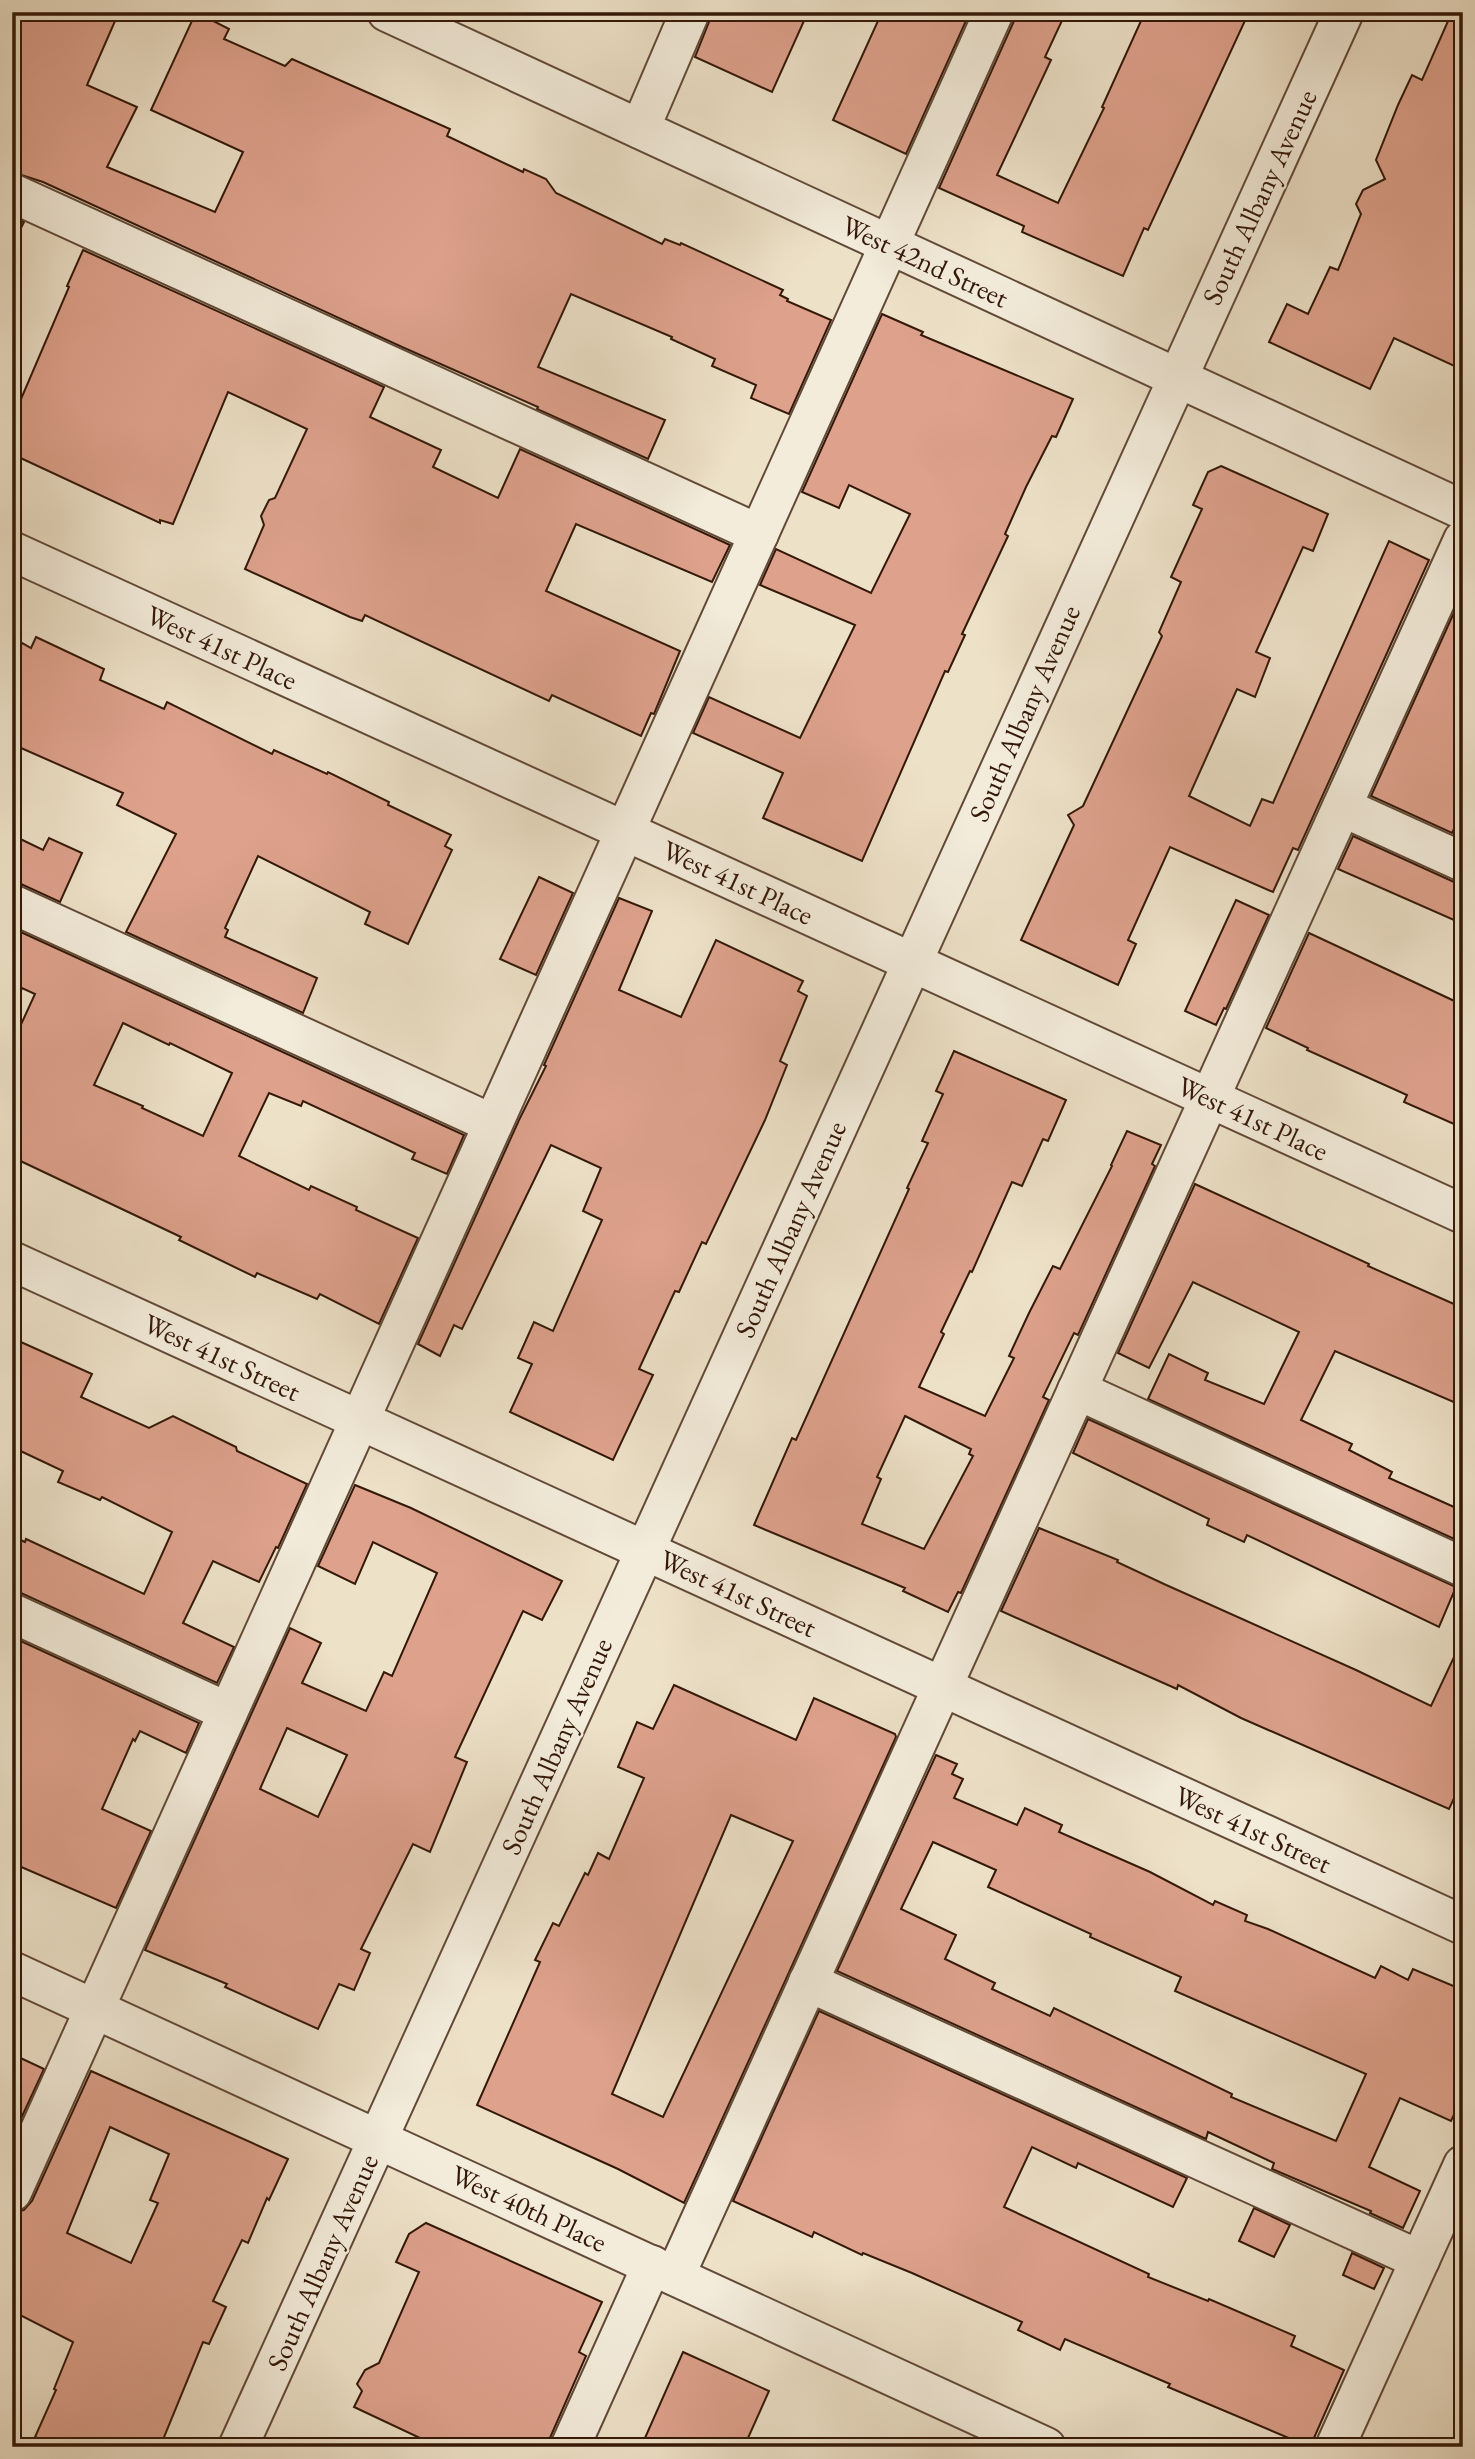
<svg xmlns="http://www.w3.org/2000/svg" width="1475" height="2459" font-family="'EB Garamond',serif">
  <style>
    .building { fill: #dda18c; stroke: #341808; stroke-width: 2; fill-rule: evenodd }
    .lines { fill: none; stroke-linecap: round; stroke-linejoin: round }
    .minor-casing { stroke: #624a38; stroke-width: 42 }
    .minor { stroke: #f3ecdb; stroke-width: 38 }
    .labels { text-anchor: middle; stroke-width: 5; stroke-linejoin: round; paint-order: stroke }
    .street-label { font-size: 28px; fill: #341808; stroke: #f3ecdb }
  </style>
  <rect width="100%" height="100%" fill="#ede1c8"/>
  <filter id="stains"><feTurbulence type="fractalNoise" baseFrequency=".00286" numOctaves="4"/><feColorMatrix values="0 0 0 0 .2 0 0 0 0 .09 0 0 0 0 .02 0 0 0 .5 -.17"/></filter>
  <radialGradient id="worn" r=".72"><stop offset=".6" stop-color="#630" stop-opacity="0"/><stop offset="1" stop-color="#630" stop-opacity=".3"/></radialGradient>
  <g class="building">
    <path d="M12,12H119L87,85L137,107L107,167L215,212L243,152L151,110L196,12L229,29L224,39L285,66L292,59L450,129L447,136L523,172L524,169L546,179L556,193L662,244L665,239L680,245L681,243L783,290L780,295L788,299L787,301L831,320L789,414L751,398L756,385L712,366L715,359L671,339L672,337L571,294L538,367L665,420L648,459L537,409L538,407L402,347L43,182L12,172Z"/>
    <path d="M713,12H808L772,92L695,57Z"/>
    <path d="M882,12H970L906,154L833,120Z"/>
    <path d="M1015,12H1066L1045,57L1051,60L997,175L1058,203L1104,108L1102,107L1145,12H1249L1148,230L1144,228L1123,276L1022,232L1024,226L939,188L1014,21Z"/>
    <path d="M1452,12H1463V370L1394,338L1370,389L1269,342L1287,304L1308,314L1330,267L1338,270L1361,214L1356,204L1363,190L1385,179L1376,160L1398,105L1412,75L1422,80Z"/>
    <path d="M12,217L24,222L12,246Z"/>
    <path d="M83,250L384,387L370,417L441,450L433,467L498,498L520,449L730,545L712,582L576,524L546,591L680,651L654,714L651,713L641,736L552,695L549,701L365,615L362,621L350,617L245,569L264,525L261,516L269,500L275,498L307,429L228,392L173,524L160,520V523L12,454V420L69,287L67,286Z"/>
    <path d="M882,314L923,332L921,335L1073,399L1056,437L1052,436L1026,487L1005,534L1008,536L962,634L965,635L948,672L945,671L862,861L763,818L783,773L693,733L709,697L800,738L855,625L760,585L776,549L871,593L910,514L849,485L839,508L802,492Z"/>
    <path d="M1221,466L1328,514L1313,551L1303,547L1256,652L1270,658L1255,697L1237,689L1189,796L1250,826L1262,799L1273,803L1389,541L1429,560L1298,850L1293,848L1273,892L1170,847L1128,940L1136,944L1118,985L1021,940L1074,825L1068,815L1083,806L1162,636L1159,632L1181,582L1171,577L1202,509L1193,505L1208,472Z"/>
    <path d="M1461,597L1463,811L1452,833L1371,796Z"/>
    <path d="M36,637L104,669L100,680L164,709L167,702L272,754L274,750L327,774L328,772L389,802L388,805L451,835L445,846L452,850L408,944L365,924L370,912L258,856L225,928L228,930L225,937L317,978L303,1013L126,932L176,834L117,805L123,793L12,744V664L22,643L31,648Z"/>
    <path d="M12,835L43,850L49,838L82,853L60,902L21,884L12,883Z"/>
    <path d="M1353,836L1454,882L1463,883V924L1338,869Z"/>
    <path d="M539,877L573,893L536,975L500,959Z"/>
    <path d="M619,898L652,911L619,990L681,1017L716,940L803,981L798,991L807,996L780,1061L787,1065L765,1120L706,1244L702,1242L679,1292L675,1291L639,1369L653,1375L613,1460L510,1412L532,1364L518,1358L534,1322L553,1331L602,1220L583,1211L601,1168L551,1145L462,1329L454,1325L440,1356L418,1344L519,1120L546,1066L544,1065Z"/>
    <path d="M1236,900L1269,915L1226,1009L1224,1008L1216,1025L1185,1011Z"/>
    <path d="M12,928L464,1135L447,1174L412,1159L415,1153L303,1101L301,1106L269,1093L239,1156L309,1190L311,1186L357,1207L356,1210L418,1238L379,1324L320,1294L317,1299L257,1273L255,1277L179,1240L181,1237L12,1157V1044L35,994L22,988L12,1010ZM123,1023L169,1045L170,1043L232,1073L203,1136L142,1108L143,1106L94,1085Z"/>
    <path d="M1309,933L1463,1005V1128L1404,1102L1407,1095L1307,1050L1308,1048L1266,1028Z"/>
    <path d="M954,1051L1066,1100L1048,1141L1043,1139L1022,1186L1012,1182L972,1272L970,1271L941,1332L944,1334L919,1387L985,1416L1014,1358L1009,1356L1029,1313L1053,1266L1060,1269L1112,1166L1111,1165L1127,1131L1161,1145L1152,1164L1155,1166L1078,1335L1074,1333L1043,1397L1049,1400L961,1593L958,1592L948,1612L903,1591L905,1588L754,1525L792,1438L796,1440L909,1189L907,1188L928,1143L922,1141L943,1094L936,1091ZM905,1416L971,1449L969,1454L973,1456L924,1549L862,1524L881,1479L877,1477Z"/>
    <path d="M1195,1184L1369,1264L1368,1266L1463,1308V1406L1335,1351L1301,1420L1352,1444L1349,1450L1392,1472L1389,1478L1463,1511V1543L1148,1399L1169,1354L1208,1373L1205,1380L1264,1404L1299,1332L1193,1282L1149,1368L1118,1353Z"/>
    <path d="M12,1338L92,1374L81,1397L149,1428L173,1416L236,1447L237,1451L307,1484L278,1548L276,1547L259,1582L213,1561L183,1623L234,1647L217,1683L21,1593L12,1592V1536L25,1542L26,1539L144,1594L172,1532L102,1497L100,1500L58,1482L63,1471L12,1447Z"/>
    <path d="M1088,1419L1456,1587L1439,1627L1247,1535L1244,1542L1207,1525L1209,1519L1073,1453Z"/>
    <path d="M355,1485L411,1508L562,1581L542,1620L523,1611L455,1757L467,1762L430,1852L413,1844L361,1949L370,1953L354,1990L339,1984L318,2029L225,1987L227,1984L145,1950L290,1628L321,1643L302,1683L366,1711L384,1672L392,1676L437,1573L373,1542L355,1584L318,1566ZM287,1728L347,1755L318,1817L260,1789Z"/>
    <path d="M1039,1528L1118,1560L1117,1562L1164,1584L1356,1670L1431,1706L1463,1638V1779L1449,1809L1241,1718L1178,1685L1177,1689L1001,1611Z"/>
    <path d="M12,1637L199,1723L186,1753L140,1731L135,1741L133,1739L102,1809L151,1831L116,1908L12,1863Z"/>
    <path d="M674,1685L796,1740L814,1698L895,1734L896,1737L684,2203L618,2169L477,2105L540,1962L535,1960L553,1923L559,1926L585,1873L588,1875L598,1853L609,1859L644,1778L618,1767L637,1722L653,1729ZM731,1815L793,1841L663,2117L612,2094Z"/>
    <path d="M936,1755L957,1764L952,1774L963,1779L954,1798L1017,1825L1025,1808L1062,1825L1059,1832L1150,1872L1213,1905L1215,1901L1247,1915L1245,1921L1268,1929L1375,1978L1381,1966L1408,1980L1413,1969L1463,1990V2096L1451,2121L1400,2098L1369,2167L1420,2191L1403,2228L1370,2213L1371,2211L1272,2169L1274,2163L1208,2132L1206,2139L837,1971ZM933,1842L996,1870L988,1887L1091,1934L1090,1937L1181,1977L1175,1991L1366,2074L1336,2141L1231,2097L1232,2094L1054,2008L1050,2016L992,1989L995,1983L945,1959L956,1935L901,1909Z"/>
    <path d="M819,2011L1187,2178L1173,2207L1078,2163L1076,2168L1032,2147L1004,2207L1149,2274L1148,2277L1208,2301L1209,2299L1295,2336L1291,2346L1344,2370L1310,2447L1168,2387L1170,2384L1065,2339L1060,2350L1018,2330L1022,2322L912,2273L863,2253L862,2255L814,2232L812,2237L733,2201Z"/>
    <path d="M12,2054L44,2069L12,2138Z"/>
    <path d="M91,2071L288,2159L269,2200L267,2198L248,2243L242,2240L213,2301L226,2307L209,2344L203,2342L160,2447H55L35,2437L56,2390L54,2389L73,2342L12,2311V2214L24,2210L32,2201ZM110,2127L169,2154L150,2200L158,2203L131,2263L67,2233Z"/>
    <path d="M1254,2208L1290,2225L1274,2257L1239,2241Z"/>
    <path d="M426,2223L602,2302L579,2352L586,2356L546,2447H439L354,2407L362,2391L357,2384L365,2370L379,2363L419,2272L396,2262L409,2234Z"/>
    <path d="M1352,2253L1384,2268L1374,2289L1343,2275Z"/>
    <path d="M683,2352L769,2391L744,2447H641Z"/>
  </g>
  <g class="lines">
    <g class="minor-casing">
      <g id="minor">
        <path d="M387,12L1463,510"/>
        <path d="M640,129L690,12"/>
        <path d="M12,193L759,534"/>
        <path d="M12,551L1463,1214"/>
        <path d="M1342,807L1463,862"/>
        <path d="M12,904L493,1124"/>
        <path d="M12,1261L1463,1925"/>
        <path d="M1077,1390L1463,1567"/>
        <path d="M12,1613L228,1712"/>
        <path d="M12,1971L1046,2447"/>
        <path d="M808,1982L1420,2260"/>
        <path d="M12,2192L994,12"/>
        <path d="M675,2276L1463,540"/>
        <path d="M238,2447L1344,12"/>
        <path d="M570,2447L652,2265"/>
        <path d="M1335,2447L1463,2165"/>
      </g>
    </g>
    <use href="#minor" class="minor"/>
  </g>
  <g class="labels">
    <g class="street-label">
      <text transform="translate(1259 197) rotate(-65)" y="10">South Albany Avenue</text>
      <text transform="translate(925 261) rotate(25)" y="10">West 42nd Street</text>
      <text transform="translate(222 647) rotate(25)" y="10">West 41st Place</text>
      <text transform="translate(1024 713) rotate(-66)" y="10">South Albany Avenue</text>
      <text transform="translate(738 882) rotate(25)" y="10">West 41st Place</text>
      <text transform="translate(1253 1118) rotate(25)" y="10">West 41st Place</text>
      <text transform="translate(790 1229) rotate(-66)" y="10">South Albany Avenue</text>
      <text transform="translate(222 1357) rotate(25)" y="10">West 41st Street</text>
      <text transform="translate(738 1593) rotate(25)" y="10">West 41st Street</text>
      <text transform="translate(556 1746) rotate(-66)" y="10">South Albany Avenue</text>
      <text transform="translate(1253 1829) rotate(25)" y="10">West 41st Street</text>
      <text transform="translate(529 2208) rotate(25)" y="10">West 40th Place</text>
      <text transform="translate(322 2262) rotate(-66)" y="10">South Albany Avenue</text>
    </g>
  </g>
  <rect width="1475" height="2459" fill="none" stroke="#ede1c8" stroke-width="42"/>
  <rect x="14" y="14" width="1447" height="2431" fill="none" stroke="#341808" stroke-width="3.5"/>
  <rect x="21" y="21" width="1433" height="2417" fill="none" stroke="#341808" stroke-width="2"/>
  <rect width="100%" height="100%" filter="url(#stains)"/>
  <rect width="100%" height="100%" fill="url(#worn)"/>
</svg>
